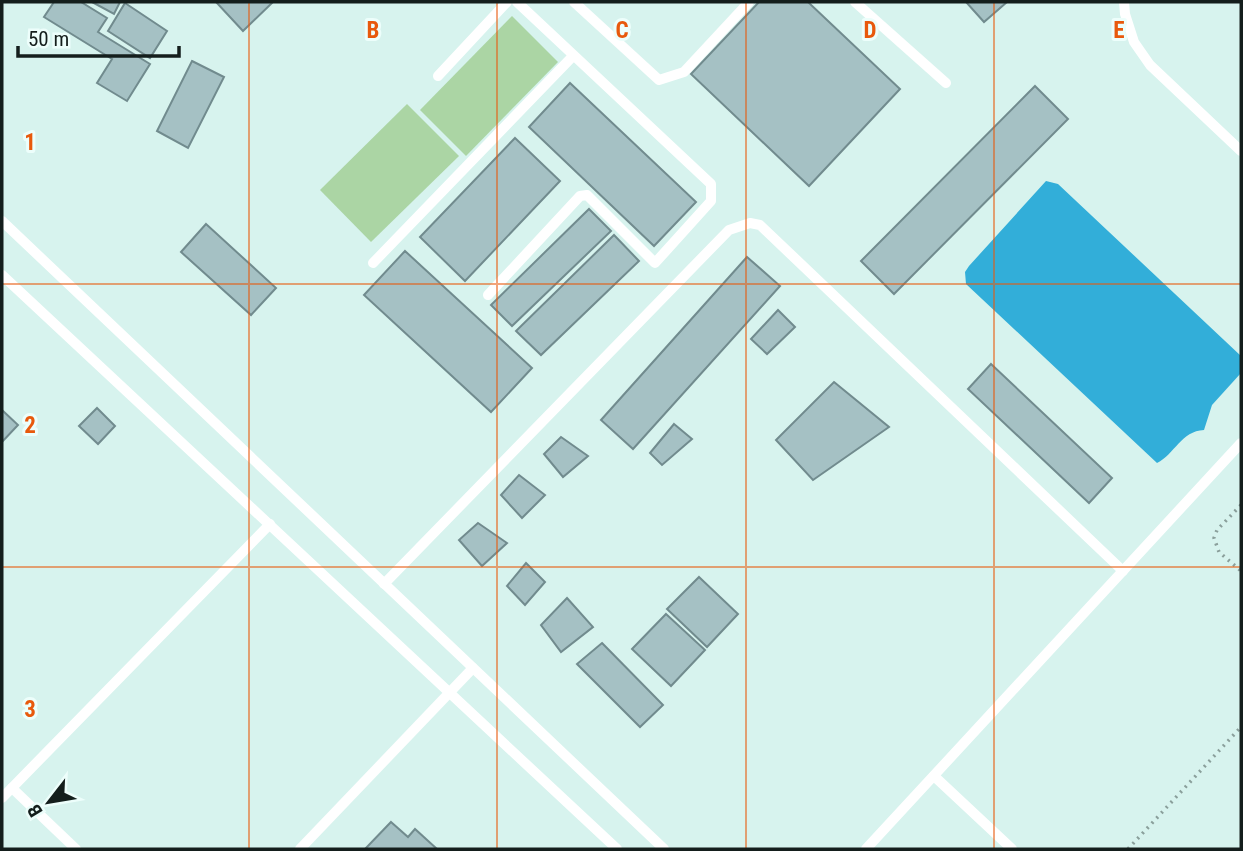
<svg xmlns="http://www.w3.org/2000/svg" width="1243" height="851" font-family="'Roboto Condensed',sans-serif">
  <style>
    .green { fill: #abd5a4 }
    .water { fill: #32aed9 }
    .building { fill: #a5c1c4; stroke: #718b8e; stroke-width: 2 }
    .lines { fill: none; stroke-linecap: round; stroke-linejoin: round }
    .path { stroke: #8a9f9b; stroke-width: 3.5; stroke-dasharray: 2 5; stroke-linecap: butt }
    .lane { stroke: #fff; stroke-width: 10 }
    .grid { fill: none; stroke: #e8590c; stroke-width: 2; stroke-opacity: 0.55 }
    .grid-label { font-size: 23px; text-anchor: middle; font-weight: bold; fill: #e8590c; stroke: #edfefb; stroke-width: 6; stroke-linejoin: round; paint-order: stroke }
  </style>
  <rect width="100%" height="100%" fill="#d7f3ee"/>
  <g class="green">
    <path d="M512,16L558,62L466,156L420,110Z"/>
    <path d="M407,104L459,156L371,242L320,190Z"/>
  </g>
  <path class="water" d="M1046,181L1058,184L1241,356V373L1212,405L1204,430C1181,431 1175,454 1157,463L966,284L965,272L969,266Z"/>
  <g class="building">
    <path d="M54,2H81L107,18L98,32L150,64L127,101L97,83L112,59L44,17Z"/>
    <path d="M92,2H120L114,14Z"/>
    <path d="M216,2H273L243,31Z"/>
    <path d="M759,2H808L900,89L809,186L691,74Z"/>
    <path d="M966,2H1007L984,22Z"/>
    <path d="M125,3L167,31L150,58L108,31Z"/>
    <path d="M192,61L224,77L188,148L157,131Z"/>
    <path d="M570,83L696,202L654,246L529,127Z"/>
    <path d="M1035,86L1068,119L894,294L861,261Z"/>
    <path d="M515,138L560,181L465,281L420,237Z"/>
    <path d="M589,209L611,231L512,326L491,305Z"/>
    <path d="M206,224L276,288L251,315L181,252Z"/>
    <path d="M614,235L639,261L541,355L516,331Z"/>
    <path d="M405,251L532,368L491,412L364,295Z"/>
    <path d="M747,257L780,286L633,449L601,420Z"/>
    <path d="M778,310L795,327L767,354L751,339Z"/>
    <path d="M991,364L1112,478L1089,503L968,389Z"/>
    <path d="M834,382L889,427L813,480L776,440Z"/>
    <path d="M97,408L115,426L98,444L79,426Z"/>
    <path d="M2,410L18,425L2,442Z"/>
    <path d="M674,424L692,439L662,465L650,453Z"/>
    <path d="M561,437L588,456L563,477L544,454Z"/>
    <path d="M519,475L545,495L522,518L501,495Z"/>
    <path d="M478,523L507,543L482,566L459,540Z"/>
    <path d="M526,563L545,582L525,605L507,586Z"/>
    <path d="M699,577L738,614L707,647L667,609Z"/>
    <path d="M567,598L593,627L561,652L541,625Z"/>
    <path d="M666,614L705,650L671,686L632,649Z"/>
    <path d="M602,643L663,705L640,727L577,664Z"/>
    <path d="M391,822L408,837L415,829L437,849H365Z"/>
  </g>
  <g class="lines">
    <g class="path">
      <path d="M1241,505L1217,530L1214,538L1219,552L1241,571"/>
      <path d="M1128,849L1241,727"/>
    </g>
    <g class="lane">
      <path d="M574,2L659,80L684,72L749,2"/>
      <path d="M855,2L946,83"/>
      <path d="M1124,2L1125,14L1134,42L1150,65L1241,151"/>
      <path d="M438,76L507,2"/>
      <path d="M2,221L664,849"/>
      <path d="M373,263L573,56"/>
      <path d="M2,275L617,849"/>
      <path d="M488,295L580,196L587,195L655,263L711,201V184L517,2"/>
      <path d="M384,584L729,230L750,223L760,225L1123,571"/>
      <path d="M934,776L1012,849"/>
      <path d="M12,788L76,849"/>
      <path d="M2,798L270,524"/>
      <path d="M300,849L473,668"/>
      <path d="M866,849L1241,443"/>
    </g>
  </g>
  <path class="grid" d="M249,2V849M497,2V849M746,2V849M994,2V849M2,284H1241M2,567H1241"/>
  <g class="grid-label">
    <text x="373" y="38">B</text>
    <text x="622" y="38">C</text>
    <text x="870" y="38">D</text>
    <text x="1119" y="38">E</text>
    <text x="30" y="150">1</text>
    <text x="30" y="433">2</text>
    <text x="30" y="717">3</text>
  </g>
  <rect width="1243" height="851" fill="none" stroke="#141e1c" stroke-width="7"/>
  <g transform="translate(49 802) rotate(239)" stroke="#edfefb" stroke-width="5" paint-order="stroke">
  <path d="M0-5L12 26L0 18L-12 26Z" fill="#141e1c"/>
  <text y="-10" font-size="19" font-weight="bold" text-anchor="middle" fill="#141e1c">B</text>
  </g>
  <path d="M18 46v10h161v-10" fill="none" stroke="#141e1c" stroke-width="3.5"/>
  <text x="28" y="46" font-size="21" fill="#141e1c" stroke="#edfefb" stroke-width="5" paint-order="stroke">50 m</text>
</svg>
